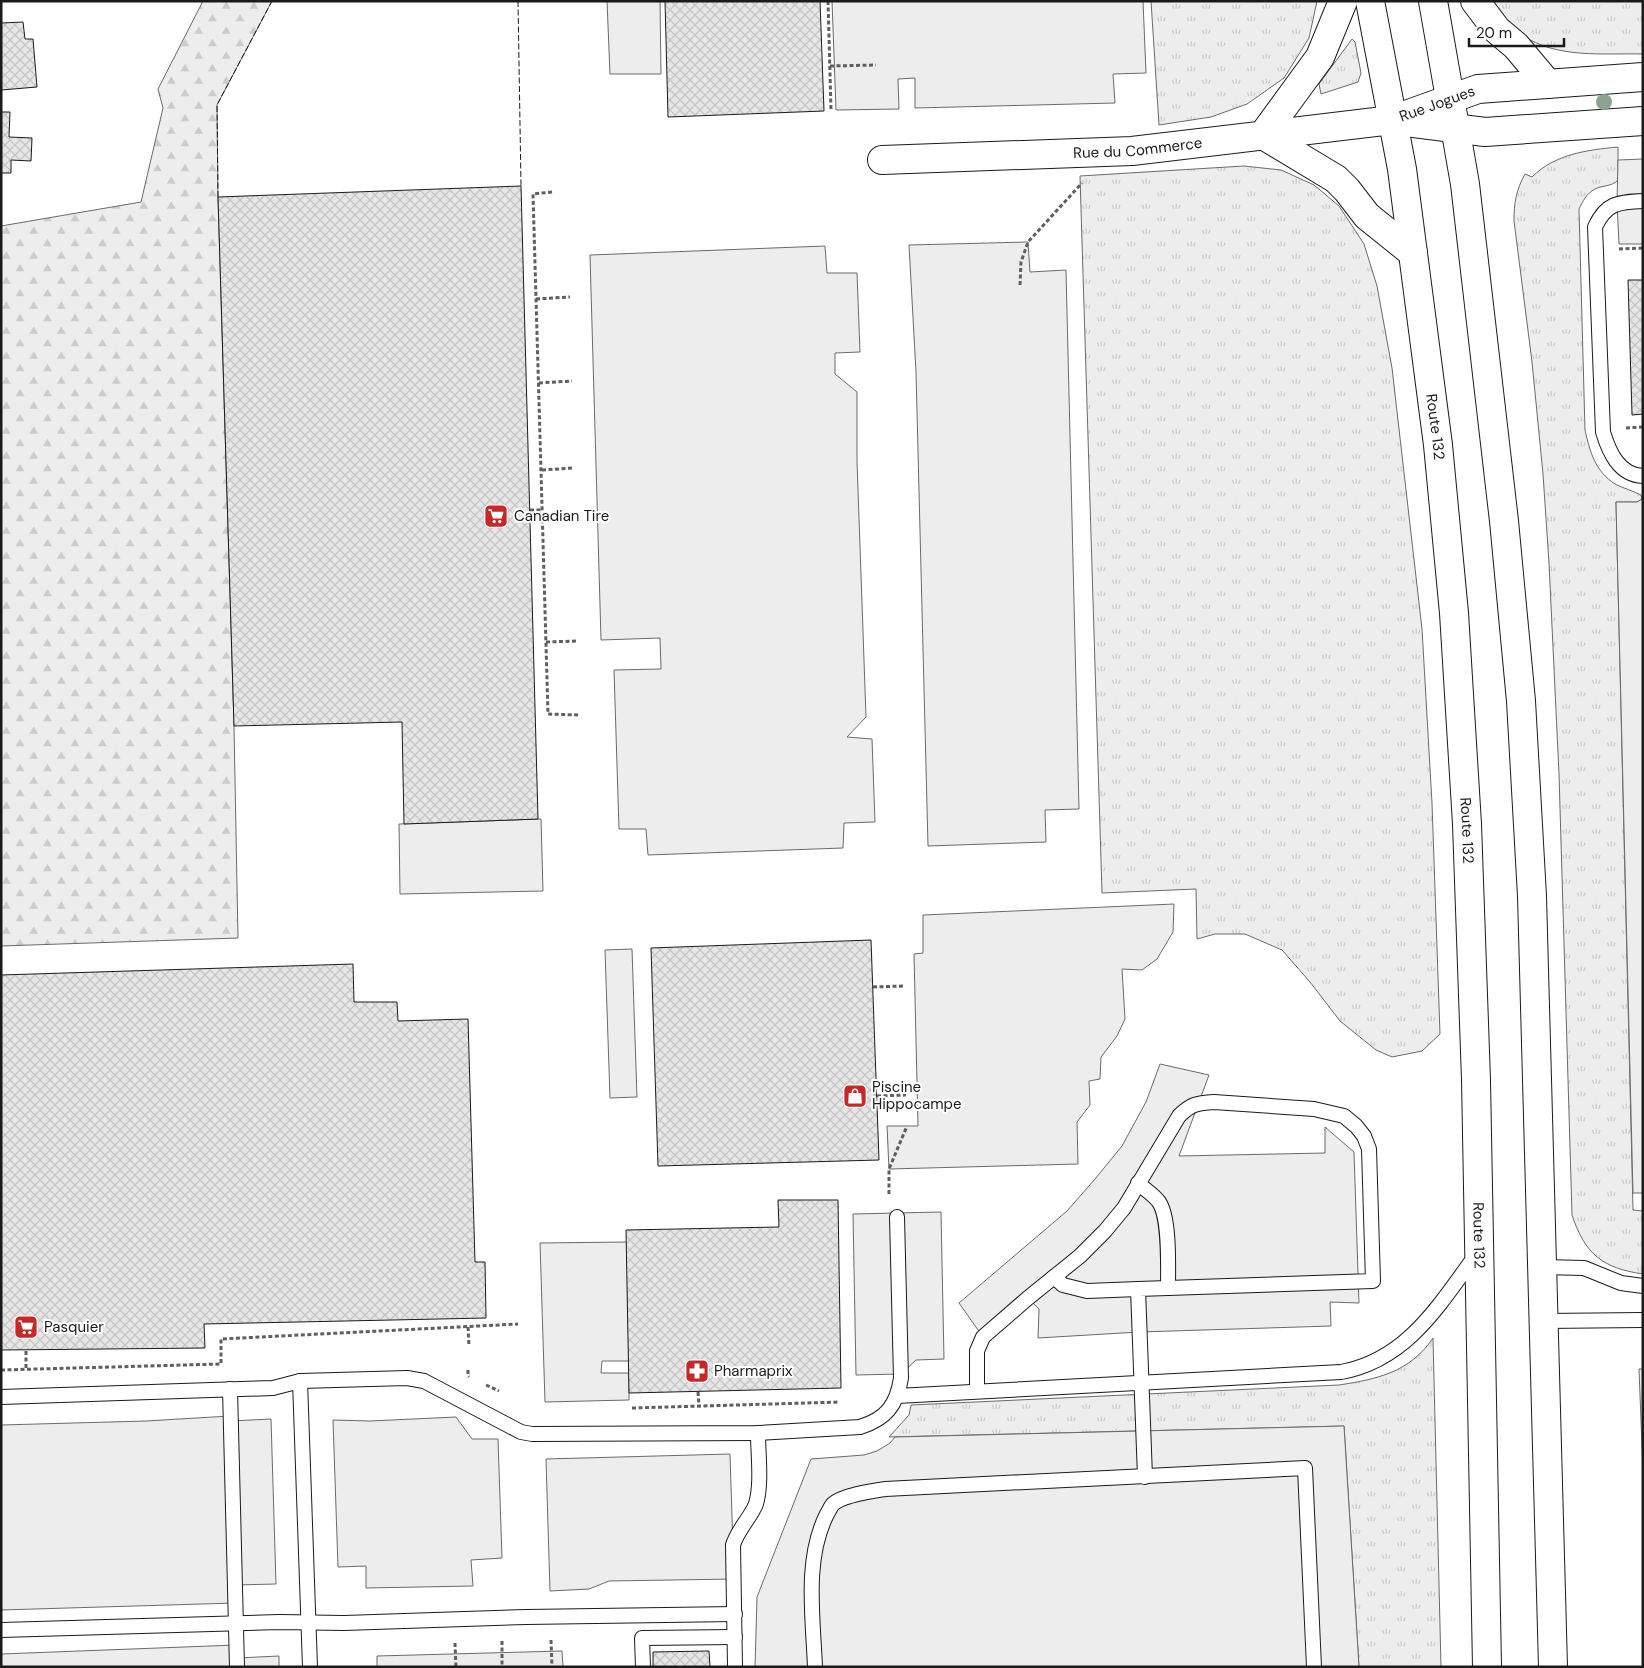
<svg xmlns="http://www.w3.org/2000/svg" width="1644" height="1668" font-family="'DM Sans',sans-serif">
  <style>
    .grass { fill: url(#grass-tufts); stroke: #6a6a6a }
    .forest { fill: url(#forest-firs); stroke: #6a6a6a }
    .built { fill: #ededed; stroke: #6a6a6a }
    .building { fill: url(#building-cross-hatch); stroke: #1a1a1a }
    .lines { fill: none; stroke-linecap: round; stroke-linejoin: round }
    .lane-casing { stroke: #1a1a1a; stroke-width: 16 }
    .street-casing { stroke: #1a1a1a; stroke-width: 30 }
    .secondary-casing { stroke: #1a1a1a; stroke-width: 30 }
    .highway-casing { stroke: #1a1a1a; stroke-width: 30 }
    .path { stroke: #5f5f5f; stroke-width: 3; stroke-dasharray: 4 2.5; stroke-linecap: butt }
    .lane { stroke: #fff; stroke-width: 14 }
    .street { stroke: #fff; stroke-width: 28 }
    .secondary { stroke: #fff; stroke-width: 28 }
    .highway { stroke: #fff; stroke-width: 28 }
    .fence { stroke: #1a1a1a; stroke-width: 1; stroke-dasharray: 6 2.5; stroke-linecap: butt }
    .tree { fill: #8aa48f }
    .labels { text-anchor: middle; stroke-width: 4; stroke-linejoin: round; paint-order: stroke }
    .street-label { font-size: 15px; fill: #1a1a1a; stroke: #fff }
    .poi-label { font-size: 15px; fill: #1a1a1a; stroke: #fff; text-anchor: start }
  </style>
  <defs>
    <pattern id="grass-tufts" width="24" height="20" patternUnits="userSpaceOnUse" patternTransform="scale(1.25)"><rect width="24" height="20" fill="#ededed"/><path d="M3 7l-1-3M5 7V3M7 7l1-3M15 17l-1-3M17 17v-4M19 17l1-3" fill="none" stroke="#cbcbcb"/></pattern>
    <pattern id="forest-firs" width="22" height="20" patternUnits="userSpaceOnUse" patternTransform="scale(1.25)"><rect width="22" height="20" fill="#ededed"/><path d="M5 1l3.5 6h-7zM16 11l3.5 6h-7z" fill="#cbcbcb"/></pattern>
    <pattern id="building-cross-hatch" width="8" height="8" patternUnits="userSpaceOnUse" patternTransform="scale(1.25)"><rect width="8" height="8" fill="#e6e6e6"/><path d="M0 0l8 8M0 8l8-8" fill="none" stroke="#c5c5c5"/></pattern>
  </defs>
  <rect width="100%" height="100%" fill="#fff"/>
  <g class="grass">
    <path d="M1151,1H1317L1309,38L1284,78L1247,104L1211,117L1159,125Z"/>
    <path d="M1490,1H1643V54C1603,53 1557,59 1522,35C1509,26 1500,13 1490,1Z"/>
    <path d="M1352,39L1355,42L1361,73L1358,82L1321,94L1319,84Z"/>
    <path d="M1618,147V180C1611,187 1603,185 1595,189C1586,194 1583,201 1579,209L1585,430C1590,452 1595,471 1615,484C1623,488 1633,491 1641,495L1642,499L1637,502H1616L1633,1210L1643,1211V1274C1602,1268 1585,1254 1572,1215L1559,774L1549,563L1543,474L1532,362L1514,221C1514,203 1516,190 1525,174L1532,177C1555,154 1587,150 1618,147Z"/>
    <path d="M1244,166L1281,170L1314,185L1339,206L1364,244L1377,286L1392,368L1422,629L1432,803L1440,1034L1422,1051L1392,1057L1376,1050L1340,1021L1310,982L1282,950L1245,934H1215L1197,939L1196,889L1102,893L1080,176Z"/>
    <path d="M1433,1338L1441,1667H1359L1344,1426L889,1437L909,1415L911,1405L1339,1385C1378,1379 1410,1372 1433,1338Z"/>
  </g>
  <path class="forest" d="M203,1H272L217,105L218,197L234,726L238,938L1,946V226L141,202L163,108L158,89Z"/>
  <g class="built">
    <path d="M607,1H660L661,74H610Z"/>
    <path d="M832,1H1143L1146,73L1113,74L1115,103L915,108V78L898,79L899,109L836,110Z"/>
    <path d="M1643,159V244H1619L1617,203L1618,160Z"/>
    <path d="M1028,242L1030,272L1066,270L1079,809L1045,810L1046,842L928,846L916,372L909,245Z"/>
    <path d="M825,246L827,273H857L860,352L835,353V374L857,392V461L866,717L847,737L872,739L875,822L844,823L843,848L648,855L646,829H619L614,670L661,669L660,638L601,640L590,255Z"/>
    <path d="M1643,494V1193H1633L1616,502H1637L1642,499Z"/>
    <path d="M541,819L543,891L400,894L399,824Z"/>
    <path d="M1174,904L1173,932L1157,959L1142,970L1122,969L1125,1019L1117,1036L1101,1057L1100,1079L1089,1081L1090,1105L1077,1122L1078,1164L889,1169L887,1126H918L914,954L923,953V915Z"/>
    <path d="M632,949L637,1097L610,1098L605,950Z"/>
    <path d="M1160,1064L1209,1075L1179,1156L1325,1153V1127L1354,1152L1359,1303L1330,1302L1331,1326L1139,1332L1038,1338L1039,1309L1028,1298L983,1337L959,1303L1067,1211L1095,1179L1122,1146L1146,1102Z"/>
    <path d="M941,1212L944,1359L916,1360L901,1374L856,1375L853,1214Z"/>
    <path d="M627,1242L629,1361H602L601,1373H629V1400L545,1402L540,1243Z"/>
    <path d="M1639,1369H1643V1472Z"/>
    <path d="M230,1416L231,1421L271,1419L276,1584L235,1585V1603L1,1610V1425L146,1421Z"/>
    <path d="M456,1417L472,1439H498L502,1558L471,1560L473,1586L366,1588V1566L338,1567L333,1420L370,1421Z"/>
    <path d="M1344,1426L1359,1667H755L757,1597L811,1459L864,1455L877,1451L890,1443L895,1437Z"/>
    <path d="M730,1454L734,1579L609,1581L589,1589L550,1591L546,1459Z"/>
    <path d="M236,1645L237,1658L279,1656V1667H1V1654Z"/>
    <path d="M562,1651L563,1667H377V1656Z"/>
  </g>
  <g class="building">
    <path d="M665,1H820L824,111L668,117Z"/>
    <path d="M23,22L25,39H33L37,87L1,90V23Z"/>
    <path d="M1,112H10L9,137L32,138L31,161L11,160V173H1Z"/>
    <path d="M521,186L538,819L404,824L402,722L234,726L218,197Z"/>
    <path d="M1628,280H1643V414L1632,415Z"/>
    <path d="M871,940L879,1160L658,1166L651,948Z"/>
    <path d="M353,964L354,1002H397L398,1021L468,1019L475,1262H485L486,1318L204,1324L205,1348L1,1350V975Z"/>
    <path d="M778,1200H838L841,1388L629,1393L626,1230L779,1227Z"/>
    <path d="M709,1651L710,1667H653V1652Z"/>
  </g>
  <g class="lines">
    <g class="lane-casing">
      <g id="lane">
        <path d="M1643,201C1618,202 1606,203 1595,227L1603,432C1609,452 1619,475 1643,476"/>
        <path d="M1138,1183C1144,1189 1154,1195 1159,1202C1170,1218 1168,1267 1168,1288"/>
        <path d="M1543,1267L1584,1268L1621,1283L1643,1286"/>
        <path d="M1054,1277L1063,1285L1087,1291L1138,1289"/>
        <path d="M1544,1321L1643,1320"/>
        <path d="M300,1381L310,1667"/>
        <path d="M230,1389L237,1667"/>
        <path d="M977,1391V1351L983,1337L1028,1298L1080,1256L1105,1231L1124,1208L1179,1116C1191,1104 1197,1103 1214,1102L1314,1109L1344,1116L1356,1126L1364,1136L1369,1149L1373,1281L1138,1289L1145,1477"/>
        <path d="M897,1396L1341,1372C1407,1360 1439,1305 1476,1255"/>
        <path d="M1,1397L273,1388L300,1381L407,1378L424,1381L521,1432L532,1434L758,1433L860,1427C886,1419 897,1405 901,1378L897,1217"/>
        <path d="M1,1630L279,1622L344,1623L526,1617L735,1614"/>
        <path d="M643,1667L642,1638L735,1637"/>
        <path d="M735,1667L733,1545C738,1529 751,1517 756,1504C762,1483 758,1455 758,1433"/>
        <path d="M815,1667C813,1617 804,1559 827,1514C829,1511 831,1506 833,1504C843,1495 872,1491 885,1489L1305,1468L1314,1667"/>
      </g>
    </g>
    <g class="street-casing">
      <g id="street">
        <path id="s1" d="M882,160L1132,151L1392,120"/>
      </g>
    </g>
    <g class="secondary-casing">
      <g id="secondary">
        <path id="s2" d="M1392,120L1478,89L1643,77"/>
        <path d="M1398,121L1485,132L1643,121"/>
      </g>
    </g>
    <g class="highway-casing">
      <g id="highway">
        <path d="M1343,1L1320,57L1263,135L1336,179L1347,190L1367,216L1413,253"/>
        <path id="s3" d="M1370,1L1402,169L1438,445L1454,613L1467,824L1476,1080L1487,1667"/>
        <path d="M1433,1L1465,184L1504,521L1521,701L1532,896L1553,1667"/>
        <path d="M1475,1L1497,30L1516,46L1548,84"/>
      </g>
    </g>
    <g class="path">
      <path d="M828,1L831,110"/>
      <path d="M830,66L876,65"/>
      <path d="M552,192L533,194L548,714L579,715"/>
      <path d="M1619,249L1643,248"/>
      <path d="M1020,285L1021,262L1028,242L1082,183"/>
      <path d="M536,299L570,297"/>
      <path d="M539,383L572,381"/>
      <path d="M1626,428L1643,427"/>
      <path d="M542,470L573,468"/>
      <path d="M530,510H543"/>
      <path d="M546,642L578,641"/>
      <path d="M873,987L903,986"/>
      <path d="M877,1096L906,1095"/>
      <path d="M889,1194V1169L907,1126"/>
      <path d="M468,1327L469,1346"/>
      <path d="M26,1351V1369"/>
      <path d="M1,1370L221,1364V1339L518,1324"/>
      <path d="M468,1370V1376L469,1377"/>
      <path d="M486,1385L499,1391"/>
      <path d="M698,1392L699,1406"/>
      <path d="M632,1408L840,1402"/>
      <path d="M551,1640L552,1667"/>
      <path d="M502,1641V1667"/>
      <path d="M455,1643L456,1667"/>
    </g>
    <use href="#lane" class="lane"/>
    <use href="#street" class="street"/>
    <use href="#secondary" class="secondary"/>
    <use href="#highway" class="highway"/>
    <g class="fence">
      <path d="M518,1L521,186"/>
      <path d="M218,197L217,105L272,1"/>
    </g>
  </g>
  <circle class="tree" cx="1604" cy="102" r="8"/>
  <defs>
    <g id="supermarket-square" transform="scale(1.25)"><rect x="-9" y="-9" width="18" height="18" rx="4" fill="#c62828" stroke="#fff"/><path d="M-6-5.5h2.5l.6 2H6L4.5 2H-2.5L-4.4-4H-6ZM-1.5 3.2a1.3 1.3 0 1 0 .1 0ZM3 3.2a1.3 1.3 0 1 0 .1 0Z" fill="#fff"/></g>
    <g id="shop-square" transform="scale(1.25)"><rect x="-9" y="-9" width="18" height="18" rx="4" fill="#c62828" stroke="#fff"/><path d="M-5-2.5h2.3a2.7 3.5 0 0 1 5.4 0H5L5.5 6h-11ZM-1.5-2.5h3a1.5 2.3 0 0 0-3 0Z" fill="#fff"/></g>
    <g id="pharmacy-square" transform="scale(1.25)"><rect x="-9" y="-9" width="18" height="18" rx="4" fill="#c62828" stroke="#fff"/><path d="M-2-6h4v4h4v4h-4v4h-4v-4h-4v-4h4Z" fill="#fff"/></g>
  </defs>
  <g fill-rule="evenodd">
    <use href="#supermarket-square" x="496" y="516"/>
    <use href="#shop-square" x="855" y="1096"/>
    <use href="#supermarket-square" x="26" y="1327"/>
    <use href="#pharmacy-square" x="697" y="1371"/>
  </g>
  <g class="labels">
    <g class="street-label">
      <text dy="5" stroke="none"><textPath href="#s2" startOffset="48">Rue Jogues</textPath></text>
      <text dy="5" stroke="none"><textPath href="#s1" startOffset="256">Rue du Commerce</textPath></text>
      <text dy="5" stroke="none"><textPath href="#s3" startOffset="431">Route 132</textPath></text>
      <text dy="5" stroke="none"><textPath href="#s3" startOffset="836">Route 132</textPath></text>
      <text dy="5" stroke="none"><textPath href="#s3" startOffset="1241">Route 132</textPath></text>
    </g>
    <g class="poi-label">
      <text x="514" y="521">Canadian Tire</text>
      <text x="872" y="1092">Piscine<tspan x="872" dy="17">Hippocampe</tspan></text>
      <text x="44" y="1332">Pasquier</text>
      <text x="714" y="1376">Pharmaprix</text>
    </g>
  </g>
  <rect width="1644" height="1668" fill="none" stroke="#1a1a1a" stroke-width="5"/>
  <path d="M1469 38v8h95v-8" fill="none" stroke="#1a1a1a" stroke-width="2.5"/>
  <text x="1476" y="38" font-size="15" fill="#1a1a1a" stroke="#ffffff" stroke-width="4" paint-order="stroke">20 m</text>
</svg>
